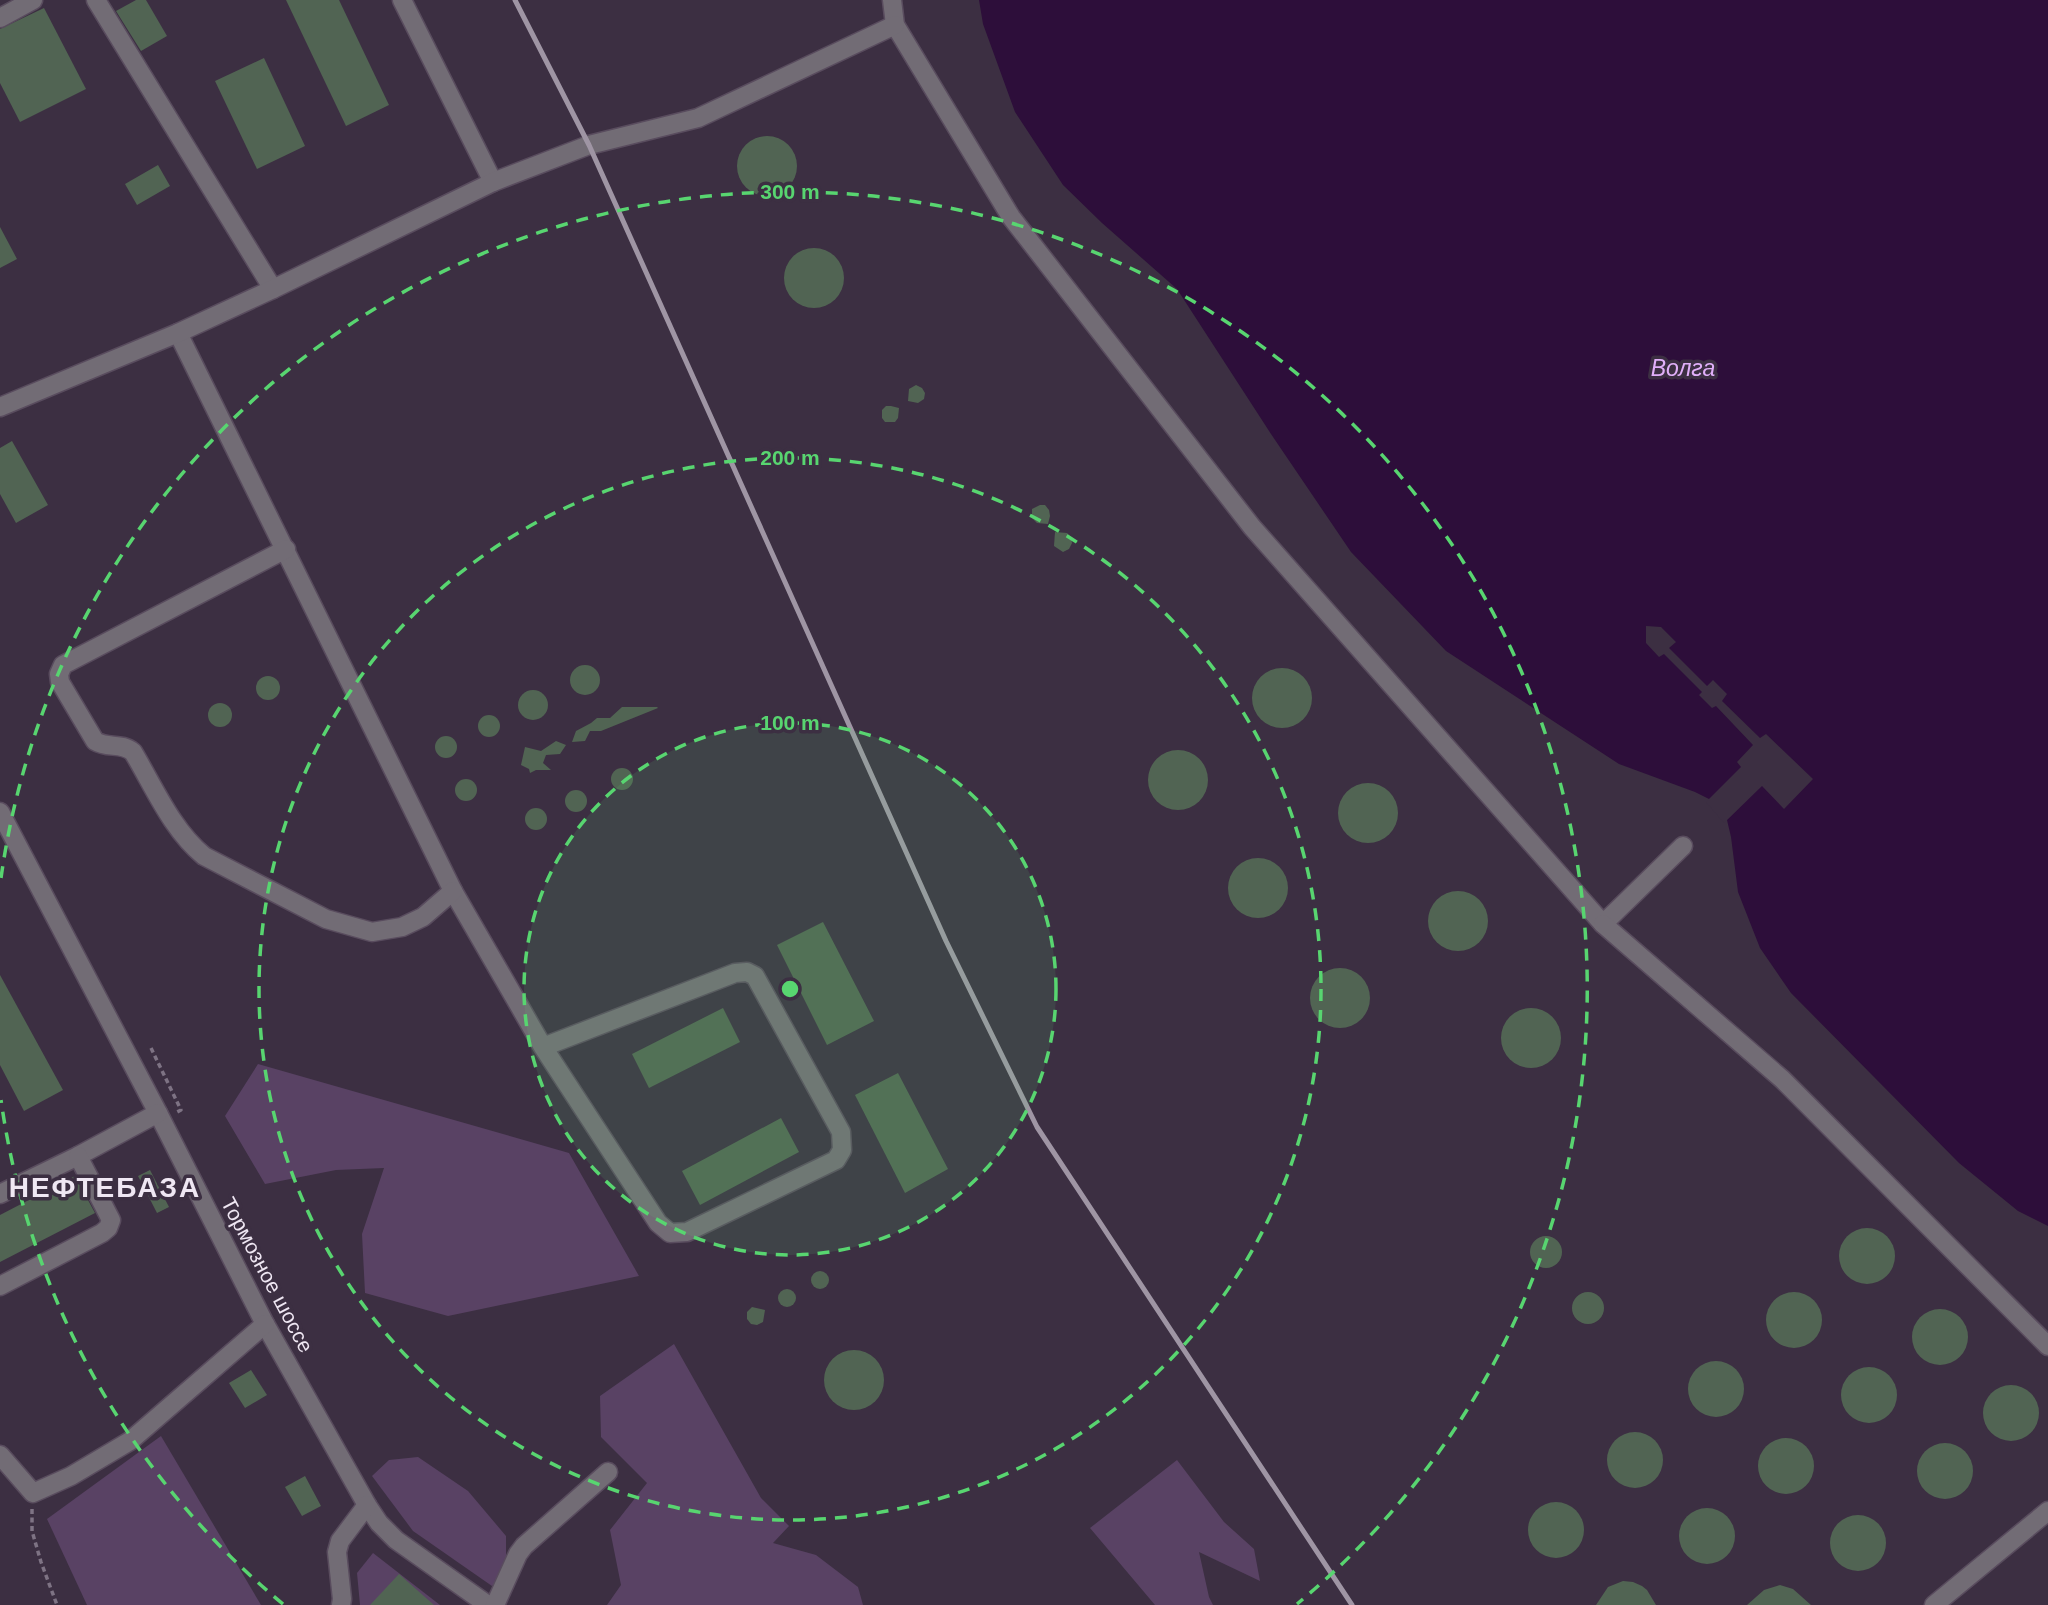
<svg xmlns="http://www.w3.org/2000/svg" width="2048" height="1605" font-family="Arial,sans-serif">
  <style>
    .green { fill: #594264 }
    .water { fill: #2d0e3a }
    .pier { fill: #3c2f42 }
    .building { fill: #516453 }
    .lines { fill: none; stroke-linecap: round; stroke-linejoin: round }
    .minor-casing { stroke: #594c5e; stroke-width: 21 }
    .path { stroke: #7e7384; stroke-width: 3.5; stroke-dasharray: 5 3.5; stroke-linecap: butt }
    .minor { stroke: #726c75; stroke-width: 18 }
    .rail { stroke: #9f95a4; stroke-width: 5 }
    .ring { fill: none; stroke: #58d570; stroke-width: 3.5; stroke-dasharray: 12 9 }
    .labels { text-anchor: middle; stroke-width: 7; stroke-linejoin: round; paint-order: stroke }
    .street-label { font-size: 21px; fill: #efe7f3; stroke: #3c2f42 }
    .water-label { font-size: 23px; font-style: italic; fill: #e1aff9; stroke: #3c2f42 }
    .district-label { font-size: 28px; font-weight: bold; letter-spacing: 2px; fill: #efe7f3; stroke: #3c2f42 }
    .centre { fill: #58d570; stroke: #3c2f42; stroke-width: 3.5 }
    .ring-label { font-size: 21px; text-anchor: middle; font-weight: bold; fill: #58d570; stroke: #3c2f42; stroke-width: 7; stroke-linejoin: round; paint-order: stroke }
  </style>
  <rect width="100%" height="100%" fill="#3c2f42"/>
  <g class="green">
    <path d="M258,1064L569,1153L639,1276L448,1316L365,1293L362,1234L384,1168L336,1170L265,1184L225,1116Z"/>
    <path d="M674,1344L761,1498L789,1526L773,1543L816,1555L858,1587L863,1605H607L621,1585L610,1530L647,1483L601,1437L600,1396Z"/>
    <path d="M161,1436L261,1605H87L47,1519Z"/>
    <path d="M418,1457L468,1491L506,1536V1573L492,1586L413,1531L372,1476L389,1460Z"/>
    <path d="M1177,1460L1224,1522L1254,1549L1260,1581L1199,1552L1209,1597L1213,1605H1155L1090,1528Z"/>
    <path d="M373,1553L440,1605H360L357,1573Z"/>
  </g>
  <path class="water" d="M979,0H2048V1226L2018,1211L1959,1163L1791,993L1760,948L1738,892L1731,837L1727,820L1709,799L1695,792L1619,764L1446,651L1351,552L1271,434L1177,289L1102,223L1063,185L1015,112L983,24Z"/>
  <path class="pier" d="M1646,626L1661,627L1676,642L1669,648L1707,686L1713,680L1727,694L1722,701L1760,738L1766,734L1813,779L1784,809L1762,786L1724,823L1706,802L1741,767L1737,762L1753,745L1716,706L1712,708L1699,695L1702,692L1664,654L1659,657L1646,643Z"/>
  <g class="building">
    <path d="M136,0H146L167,36L141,51L116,11Z"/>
    <path d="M286,0H339L389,105L346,126Z"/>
    <path d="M44,8L86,89L20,122L0,83V29Z"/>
    <path d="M264,58L305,146L257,169L215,81Z"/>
    <circle cx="767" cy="166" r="30"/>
    <path d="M158,165L170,186L137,205L125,184Z"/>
    <path d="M0,227L17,259L0,268Z"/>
    <circle cx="814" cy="278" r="30"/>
    <path d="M916,385L922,388L925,393L924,399L918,403L908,401L909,389Z"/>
    <path d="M886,406H891L899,408L898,418L895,422H885L882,418V410Z"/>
    <path d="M12,441L48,505L16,523L0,494V448Z"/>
    <path d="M1040,505H1045L1049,510L1050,516L1048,524L1037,523L1032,518V509Z"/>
    <path d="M1055,532L1067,533L1071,537L1072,543L1069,549L1063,552L1054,546Z"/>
    <circle cx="585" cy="680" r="15"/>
    <circle cx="1282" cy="698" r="30"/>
    <circle cx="268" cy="688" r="12"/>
    <circle cx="533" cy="705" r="15"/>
    <circle cx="220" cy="715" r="12"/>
    <path d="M622,707H657L658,708L601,731H590L585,741L572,742L576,731L591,723L597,718H610Z"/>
    <circle cx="489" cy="726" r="11"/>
    <circle cx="446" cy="747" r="11"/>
    <path d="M556,741L566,745L560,754L546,755L543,763L551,770H536L530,773L529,769L521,765L525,747L541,751Z"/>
    <circle cx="1178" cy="780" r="30"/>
    <circle cx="622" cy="779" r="11"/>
    <circle cx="466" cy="790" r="11"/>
    <circle cx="1368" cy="813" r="30"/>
    <circle cx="576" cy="801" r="11"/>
    <circle cx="536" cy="819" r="11"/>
    <circle cx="1258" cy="888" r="30"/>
    <circle cx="1458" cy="921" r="30"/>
    <path d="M823,922L874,1021L827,1045L777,945Z"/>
    <circle cx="1340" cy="998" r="30"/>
    <path d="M0,975L63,1090L24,1111L0,1065Z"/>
    <circle cx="1531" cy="1038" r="30"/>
    <path d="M723,1008L740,1042L649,1088L632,1054Z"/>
    <path d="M898,1073L948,1169L905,1193L855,1095Z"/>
    <path d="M781,1118L799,1152L700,1205L682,1171Z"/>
    <path d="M150,1170L169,1207L157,1213L138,1176Z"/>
    <path d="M75,1176L95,1213L0,1262V1215Z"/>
    <circle cx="1867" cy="1256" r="28"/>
    <circle cx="1546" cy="1252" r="16"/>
    <circle cx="820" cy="1280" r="9"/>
    <circle cx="787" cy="1298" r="9"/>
    <circle cx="1794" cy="1320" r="28"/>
    <circle cx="1588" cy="1308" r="16"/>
    <path d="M752,1307L765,1310L763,1322L757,1325L751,1324L747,1319V1312Z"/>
    <circle cx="1940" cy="1337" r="28"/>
    <circle cx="854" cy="1380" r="30"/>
    <circle cx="1716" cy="1389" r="28"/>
    <circle cx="1869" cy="1395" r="28"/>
    <path d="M251,1370L267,1395L245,1408L229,1383Z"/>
    <circle cx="2011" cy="1413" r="28"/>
    <circle cx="1635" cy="1460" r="28"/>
    <circle cx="1786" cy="1466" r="28"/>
    <circle cx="1945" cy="1471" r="28"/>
    <path d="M305,1476L321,1506L302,1516L285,1487Z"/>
    <circle cx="1556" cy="1530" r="28"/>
    <circle cx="1707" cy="1536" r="28"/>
    <circle cx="1858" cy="1543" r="28"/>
    <path d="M399,1574L434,1605H370Z"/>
    <path d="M1623,1581L1633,1582L1642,1586L1647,1590L1656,1605H1596L1608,1587Z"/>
    <path d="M1780,1585L1793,1589L1811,1605H1747L1764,1590Z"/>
  </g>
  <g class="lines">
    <g class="minor-casing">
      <g id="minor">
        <path d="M96,0L273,289"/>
        <path d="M402,0L493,182"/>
        <path d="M892,0L895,25L1011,217L1252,527L1603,924L1683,846"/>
        <path d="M0,18L33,0"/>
        <path d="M178,333L453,891L543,1047L658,1223L670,1233L687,1232L836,1160L842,1150L841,1132L755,976L747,972L735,973L543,1047"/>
        <path d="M0,407L178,333L273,289L493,182L589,145L698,118L895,25"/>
        <path d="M286,549L63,665L59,674L60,682L95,741C108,749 121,742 133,752C154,787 172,830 204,856L326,919L372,932L402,927L423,917L453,891"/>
        <path d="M0,812L158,1113L265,1324L367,1505L379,1523L396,1540L488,1605"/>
        <path d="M1603,924L1782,1079L2048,1346"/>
        <path d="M0,1194L78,1156L158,1113"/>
        <path d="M0,1286L102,1233L108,1228L111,1220L78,1156"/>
        <path d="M0,1455L33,1493L71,1476L130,1441L265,1324"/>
        <path d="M341,1605L342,1599L337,1552L340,1541L367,1505"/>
        <path d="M495,1605L518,1554L524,1546L608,1472"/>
        <path d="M1934,1605L2048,1511"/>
      </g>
    </g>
    <g class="path">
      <path d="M151,1048L181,1110L177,1112"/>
      <path d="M32,1509V1531L41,1562L57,1605"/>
    </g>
    <use href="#minor" class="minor"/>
    <path class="rail" d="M515,0L589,145L946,941L1037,1127L1352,1605"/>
  </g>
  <circle cx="790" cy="989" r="266" fill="#58d570" fill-opacity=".12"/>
  <g class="ring">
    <circle cx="790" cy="989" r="266"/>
    <circle cx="790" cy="989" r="531"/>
    <path d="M283 1604A797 797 0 0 1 1 1100M1 878A797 797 0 1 1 1297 1604"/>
  </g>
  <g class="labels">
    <g class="street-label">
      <text transform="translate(267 1275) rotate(62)" y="7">Тормозное шоссе</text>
    </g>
    <g class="water-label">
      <text x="1683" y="376">Волга</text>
    </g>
    <g class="district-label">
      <text x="105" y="1197">НЕФТЕБАЗА</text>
    </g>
  </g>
  <circle cx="790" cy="989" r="10" class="centre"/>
  <g class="ring-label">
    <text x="790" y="199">300 m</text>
    <text x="790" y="465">200 m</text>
    <text x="790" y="730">100 m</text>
  </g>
</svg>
